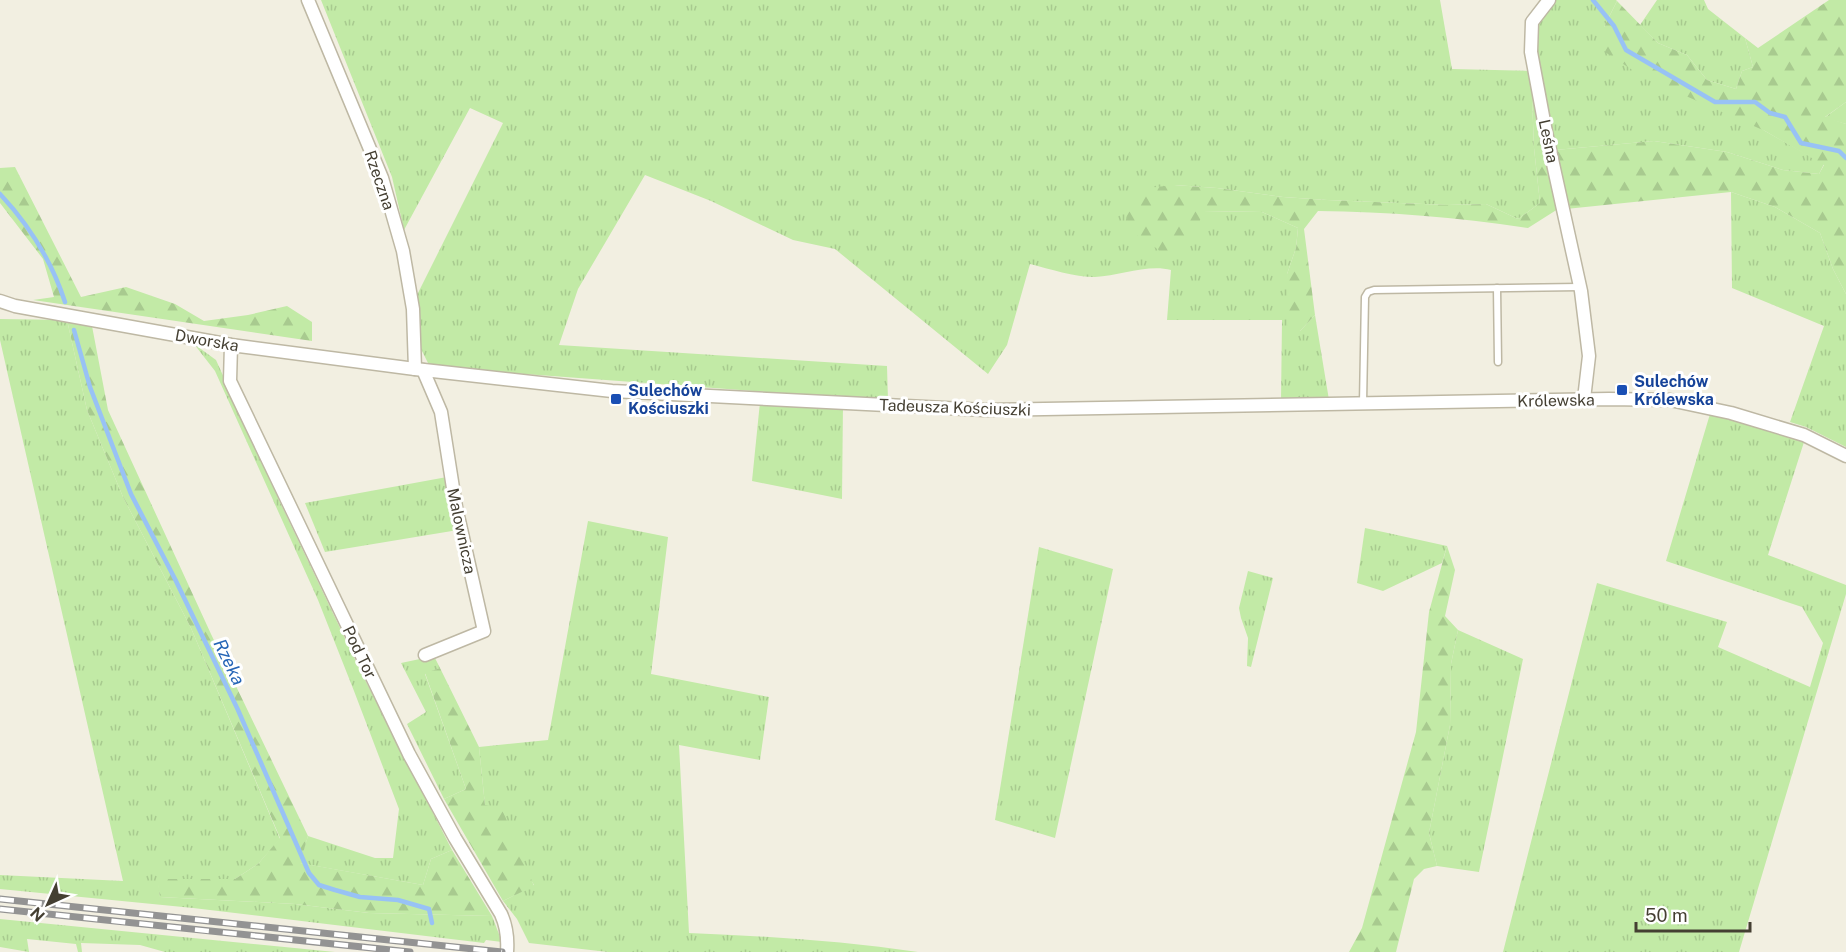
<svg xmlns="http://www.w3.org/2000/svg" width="1846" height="952" font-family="'Public Sans',sans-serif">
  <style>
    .grass { fill: url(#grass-tufts) }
    .forest { fill: url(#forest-firs) }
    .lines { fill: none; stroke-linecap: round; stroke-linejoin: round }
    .stream { stroke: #98c2f5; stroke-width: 4.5 }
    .service-casing { stroke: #beb8a4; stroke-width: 9 }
    .minor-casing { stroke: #beb8a4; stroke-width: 15 }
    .service { stroke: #fff; stroke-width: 6 }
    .minor { stroke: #fff; stroke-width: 12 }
    .rail-casing { stroke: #939393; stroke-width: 7 }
    .rail { stroke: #fff; stroke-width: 4.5; stroke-dasharray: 14; stroke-linecap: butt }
    .transit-dot { fill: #1a4fb4; stroke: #fff; stroke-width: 2 }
    .labels { text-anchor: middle; stroke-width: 6; stroke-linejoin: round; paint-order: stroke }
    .street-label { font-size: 16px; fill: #443f32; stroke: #fff }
    .transit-label { font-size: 16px; font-weight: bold; fill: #164399; stroke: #fff; text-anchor: start }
    .water-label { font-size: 18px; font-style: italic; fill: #2565b6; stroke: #fff }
  </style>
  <defs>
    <pattern id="grass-tufts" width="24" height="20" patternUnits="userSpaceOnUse" patternTransform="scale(1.5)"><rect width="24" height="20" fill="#c2eaa6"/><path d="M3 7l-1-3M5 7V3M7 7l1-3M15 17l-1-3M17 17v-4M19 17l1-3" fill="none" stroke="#a8ca8f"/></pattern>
    <pattern id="forest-firs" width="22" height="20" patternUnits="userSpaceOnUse" patternTransform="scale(1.5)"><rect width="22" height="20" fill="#c2eaa6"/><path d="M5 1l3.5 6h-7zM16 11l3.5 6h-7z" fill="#a8ca8f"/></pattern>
  </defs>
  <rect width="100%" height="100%" fill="#f2efe1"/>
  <g class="grass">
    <path d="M321,0H1440L1452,69L1531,71L1534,148L1540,203L1518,219L1486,204L1447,205L1327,200L1283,197L1217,188L1174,185L1203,211L1262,212L1298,228L1296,248L1287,274L1300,331L1315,315L1329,400L1281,401L1282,320H1167L1171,270C1147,264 1120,276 1095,277C1074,277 1050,269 1030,264L1007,345L988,374L835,249L793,240L711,201L645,175L578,289L559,345L887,366L888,401L444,368L428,363L420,347L417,295L503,123L470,108L404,230L392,177Z"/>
    <path d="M1553,0H1616L1617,1L1604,27L1765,131L1824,164L1819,174L1783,170L1727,152L1654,141L1555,150L1535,56L1536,24Z"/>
    <path d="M1657,0H1704L1708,9L1745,38L1753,67L1742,71L1736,89L1707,80L1687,55L1658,43L1640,25Z"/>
    <path d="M1846,102V124L1824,118Z"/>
    <path d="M1731,192L1775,207L1820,233L1833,269L1846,294V447L1806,427L1790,422L1824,326L1732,288Z"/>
    <path d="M0,319L67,320L87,410L123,497L191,628L280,839L258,864L235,879H158L160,897L295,904L369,913L492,916L502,942L486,940L484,943L193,908L0,889V875L123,881L0,340Z"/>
    <path d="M194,344L216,360L279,500L362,674L452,850L431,859L423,885L299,863L308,836L375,858H393L399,809L354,691L318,600L215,371Z"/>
    <path d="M760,402L843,403L842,499L752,481Z"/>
    <path d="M1710,414L1730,416L1804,442L1768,555L1846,585V594L1739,952H1503L1597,583L1727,622L1718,647L1810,687L1823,643L1802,607L1666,561Z"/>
    <path d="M447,477L458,530L325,552L305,503Z"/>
    <path d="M588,521L668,537L651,674L769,697L760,760L679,745L689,933C766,936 842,941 918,952H608L529,943L517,919L503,901L534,885L485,805L479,747L548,740Z"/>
    <path d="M1365,528L1447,546L1442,563L1383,591L1357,583Z"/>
    <path d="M1039,547L1113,569L1055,838L995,820Z"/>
    <path d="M1248,571L1273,578L1251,667L1247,666L1248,638L1241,618L1239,608Z"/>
    <path d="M1458,630L1523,659L1479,872L1437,866L1429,833L1450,725L1451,664Z"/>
    <path d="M434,656L440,668L425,674L466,789L444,799L407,724L426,712L401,663Z"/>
    <path d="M0,919L335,952H165L140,945L81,943L82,952H78L76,944L27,939L29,952L0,947Z"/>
  </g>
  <g class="forest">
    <path d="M1829,0H1846V102L1825,117L1846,124V294L1833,269L1820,233L1775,207L1731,192L1566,209L1555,150L1654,141L1727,152L1783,170L1819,174L1824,165L1765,131L1643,77L1605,52L1604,27L1617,1L1658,43L1687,55L1707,80L1736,89L1742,71L1753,67L1745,38L1758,48Z"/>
    <path d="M1531,71L1558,209L1528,228C1458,217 1388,212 1318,211L1304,229L1315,315L1300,331L1288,326L1287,274L1296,248L1298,228L1262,212L1205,211L1187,245L1168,256L1129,230L1124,205L1139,189L1174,185L1217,188L1283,197L1327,200L1447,205L1486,204L1518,219L1540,203L1534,148Z"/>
    <path d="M15,167L81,297L126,287L175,304L204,321L248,315L287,306L312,322V341L33,300L54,297L43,259L0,203V168Z"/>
    <path d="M67,320L92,326L108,410L211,634L308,836L300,863L423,885L431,859L452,850L492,916L369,913L295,904L160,897L157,879H235L258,864L280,838L191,628L123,497L87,410Z"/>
    <path d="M1447,546L1455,570L1445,616L1458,630L1451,664L1450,725L1429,833L1437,866L1424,869L1414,879L1396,952H1349L1362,928L1416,732L1429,612Z"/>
    <path d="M440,668L479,747L485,805L502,809L534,886L503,901L444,799L466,789L425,673Z"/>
  </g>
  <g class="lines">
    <g class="stream">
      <path d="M1593,0L1614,26L1626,50L1715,102H1755L1770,113L1785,117L1801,143L1839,151L1846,158"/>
      <path d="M0,194C29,225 52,262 65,302"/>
      <path d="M74,330L90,387L131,494L175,579L238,710L309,873L319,885L335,890L360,897L398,900L429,909L432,923"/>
    </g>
    <g class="service-casing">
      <g id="service">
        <path d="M1497,288L1498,362"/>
        <path d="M1363,403L1365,297L1368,292L1374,290L1580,287"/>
      </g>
    </g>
    <g class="minor-casing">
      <g id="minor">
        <path d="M308,0L382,178L403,251L413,309L415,369"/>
        <path d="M1549,0L1532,22L1531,52L1546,132L1581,291L1589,356L1584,399"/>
        <path d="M0,301L15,306L231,345L415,369L612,391L985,410L1609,399L1670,400L1731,413L1804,435L1846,456"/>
        <path d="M231,345L230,381L409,754L455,838L501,914C507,927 508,938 507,952"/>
        <path d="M423,370L441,412L456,507L484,631L425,655"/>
      </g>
    </g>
    <use href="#service" class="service"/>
    <use href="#minor" class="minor"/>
    <g class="rail-casing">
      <g id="rail">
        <path d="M0,899L502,952"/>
        <path d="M0,909L410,952"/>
      </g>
    </g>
    <use href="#rail" class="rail"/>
  </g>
  <g class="transit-dot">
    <rect x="1616" y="384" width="12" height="12" rx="3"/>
    <rect x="610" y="393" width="12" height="12" rx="3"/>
  </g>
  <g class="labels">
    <g class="street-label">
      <text transform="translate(1549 141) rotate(78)" y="6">Leśna</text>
      <text transform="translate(380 180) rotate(71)" y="6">Rzeczna</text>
      <text transform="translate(207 340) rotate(10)" y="6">Dworska</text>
      <text transform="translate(1556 400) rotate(-1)" y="6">Królewska</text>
      <text transform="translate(955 407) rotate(2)" y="6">Tadeusza Kościuszki</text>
      <text transform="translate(462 531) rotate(78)" y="6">Malownicza</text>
      <text transform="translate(360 652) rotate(64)" y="6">Pod Tor</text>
    </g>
    <g class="transit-label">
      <text x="1634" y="387">Sulechów<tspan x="1634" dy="18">Królewska</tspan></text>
      <text x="628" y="396">Sulechów<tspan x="628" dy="18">Kościuszki</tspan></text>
    </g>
    <g class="water-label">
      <text transform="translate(229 662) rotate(64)" y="6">Rzeka</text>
    </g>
  </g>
  <g transform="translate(48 904) rotate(225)" stroke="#ffffff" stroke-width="4.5" paint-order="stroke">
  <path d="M0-4.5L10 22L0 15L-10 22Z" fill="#443f32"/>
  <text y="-9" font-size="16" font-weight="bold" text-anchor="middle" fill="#443f32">N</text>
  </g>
  <path d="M1636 922v9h114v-9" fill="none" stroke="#443f32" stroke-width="3"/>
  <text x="1645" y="922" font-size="18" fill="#443f32" stroke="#ffffff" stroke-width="4.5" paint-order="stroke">50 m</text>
</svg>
